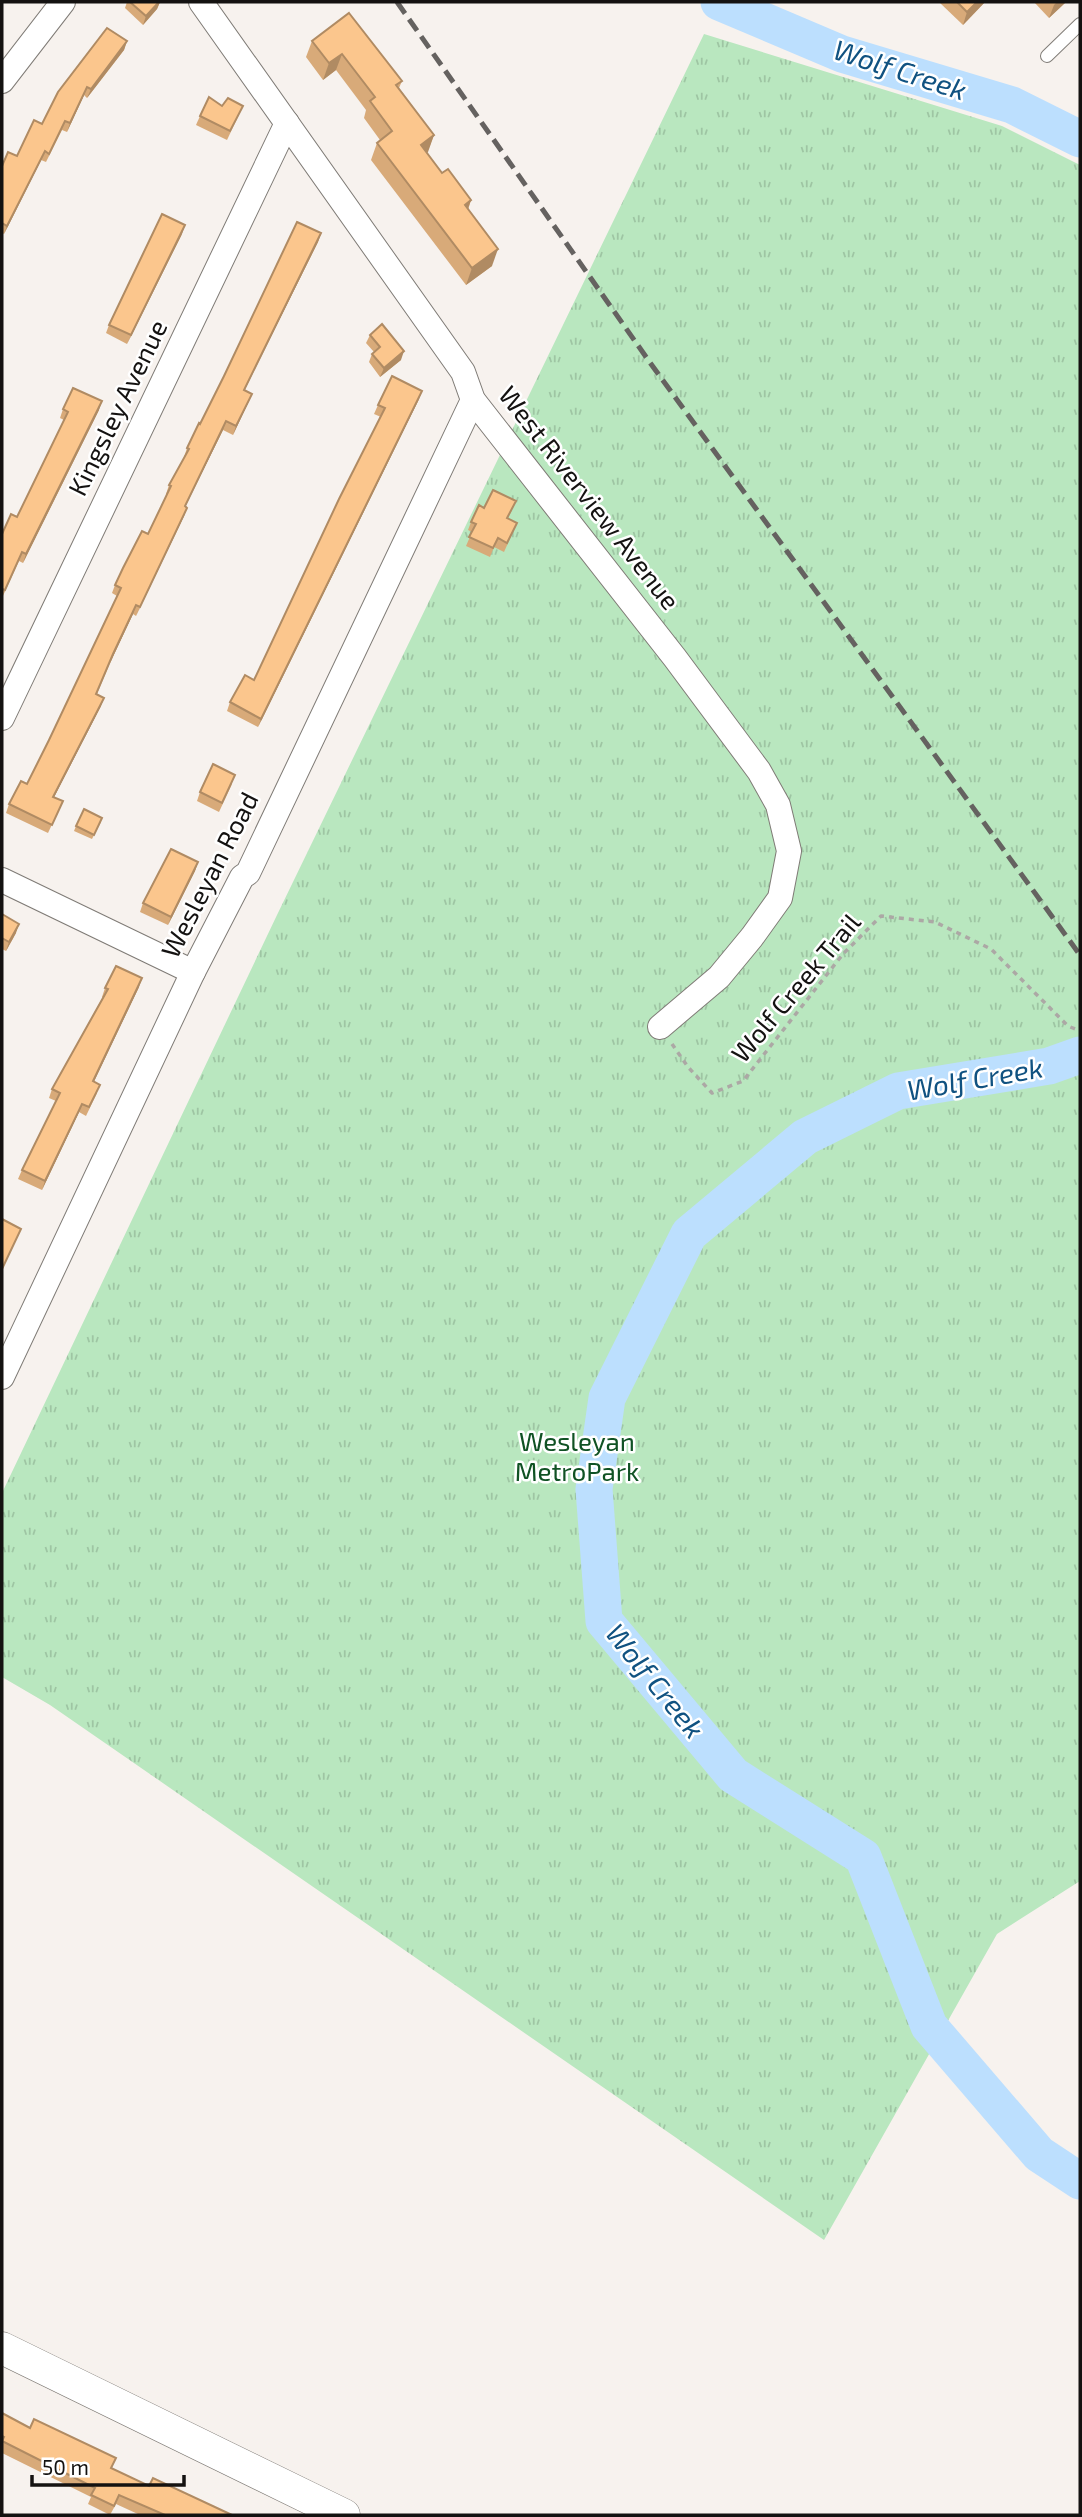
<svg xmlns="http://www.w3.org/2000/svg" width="1082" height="2517" font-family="'Exo 2',sans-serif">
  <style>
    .park { fill: url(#park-tufts) }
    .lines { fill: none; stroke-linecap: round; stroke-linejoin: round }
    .river { stroke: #bcdffe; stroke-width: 37 }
    .service-casing { stroke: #7f7b76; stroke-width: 14 }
    .minor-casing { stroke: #7f7b76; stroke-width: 26 }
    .tertiary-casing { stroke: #7f7b76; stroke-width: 33 }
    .path { stroke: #aca8a5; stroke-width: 3.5; stroke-dasharray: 5 5; stroke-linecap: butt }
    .service { stroke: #fff; stroke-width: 12 }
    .minor { stroke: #fff; stroke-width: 24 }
    .tertiary { stroke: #fff; stroke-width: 32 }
    .rail { stroke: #656260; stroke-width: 5; stroke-dasharray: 14 7; stroke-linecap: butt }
    .wall { fill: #d8aa79 }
    .shaded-wall { fill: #b08b63 }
    .building { fill: #fbc68d; stroke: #b08b63; stroke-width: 2 }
    .labels { text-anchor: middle; stroke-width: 5; stroke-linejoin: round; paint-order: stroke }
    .street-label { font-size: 26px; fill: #141211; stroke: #fff }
    .park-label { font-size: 26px; fill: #105224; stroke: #fff }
    .water-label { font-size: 28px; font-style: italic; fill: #105281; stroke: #fff }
  </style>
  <defs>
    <pattern id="park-tufts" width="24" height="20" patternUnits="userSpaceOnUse" patternTransform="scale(1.75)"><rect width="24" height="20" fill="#b9e7bf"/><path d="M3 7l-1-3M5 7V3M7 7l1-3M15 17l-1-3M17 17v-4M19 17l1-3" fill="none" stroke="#9ec5a3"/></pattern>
  </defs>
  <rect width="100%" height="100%" fill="#f7f2ee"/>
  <path class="park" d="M704,34L1002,126L1080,165V1881L997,1934L824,2240L50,1705L2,1677V1493L277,915Z"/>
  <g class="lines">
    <g class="river">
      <path d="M719,2L842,54L1012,105L1080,139"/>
      <path d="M1080,1055L1049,1066L898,1091L805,1137L689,1234L607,1398L594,1489L604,1621L733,1775L863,1857L929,2026L1039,2154L1080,2181"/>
    </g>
    <g class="service-casing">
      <path id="service" d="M1047,56L1080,24"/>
    </g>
    <g class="minor-casing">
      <g id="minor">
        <path d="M201,2L463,372L473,400L675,658L759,771L778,805L789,851L780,898L752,937L719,977L660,1027"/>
        <path d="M2,81L63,2"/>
        <path d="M2,718L287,123"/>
        <path d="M2,880L193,972"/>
        <path d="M2,1377L193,972L242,877L248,873L473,400"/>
      </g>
    </g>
    <g class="tertiary-casing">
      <path id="tertiary" d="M2,2348L344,2515"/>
    </g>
    <path class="path" d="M672,1044L688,1067L712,1093L743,1081L843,954L881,916L935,922L991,949L1068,1026L1080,1031"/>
    <use href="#service" class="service"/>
    <use href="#minor" class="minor"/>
    <use href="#tertiary" class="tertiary"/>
    <path class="rail" d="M397,2L651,364L1080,955"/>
  </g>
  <g class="wall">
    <path d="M127,2H160L157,9L143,25L125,8Z"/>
    <path d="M939,2H985L963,25Z"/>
    <path d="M1034,2H1066L1049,18Z"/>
    <path d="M127,41L124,50L87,98L84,95L67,132L62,130L46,162L41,160L4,234L2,233V166L17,156L42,124Z"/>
    <path d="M312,41L402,81L399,88L434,135L427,153L442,173L471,200L468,210L492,266L466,285L371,160L377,143L380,140L364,118L366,110L336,70L323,80L306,57Z"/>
    <path d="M243,106L227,140L196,125L200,116Z"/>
    <path d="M321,233L318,242L244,391L252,394L233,435L223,430L185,507L187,508L184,516L136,616L133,614L110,663L97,694L101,706L54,797L63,801L48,833L6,813L9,804L27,784L49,740L117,596L112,593L115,585L148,534L167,494H166L169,485L185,457H184L187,448L200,424Z"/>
    <path d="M182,234L127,344L106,333L109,325Z"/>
    <path d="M370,335L401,360L380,377L369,362L372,354L374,352L366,343Z"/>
    <path d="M419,399L258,727L227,711L230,702L254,680L381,417L374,414L378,405Z"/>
    <path d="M63,409L99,410L23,563L19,561L2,598V534L17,517L64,420L60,418Z"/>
    <path d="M484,508L512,510L508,518L517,523L504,552L494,547L490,557L466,546L472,532L468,530L471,522Z"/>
    <path d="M232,784L219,812L197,801L200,792Z"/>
    <path d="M101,822L92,839L74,831L76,826Z"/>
    <path d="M198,862L195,871L168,925L140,912L143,903Z"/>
    <path d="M2,914L16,933L6,951L2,949Z"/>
    <path d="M139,987L94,1081L97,1093L86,1116L79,1112L42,1190L18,1179L22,1170L56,1101L49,1098L52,1089L103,997H102L105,988Z"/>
    <path d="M2,2413L111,2469L149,2486L232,2515H140L116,2504L110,2515L88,2504L91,2497L2,2453Z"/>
  </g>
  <g class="shaded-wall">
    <path d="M159,2H160L157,9L143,25L146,16Z"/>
    <path d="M977,2H985L963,25L967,12Z"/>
    <path d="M1057,2H1066L1049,18L1054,5Z"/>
    <path d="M127,41L124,50L87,98L91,89Z"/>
    <path d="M342,54L336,70L323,80L329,63Z"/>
    <path d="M87,87L84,95L67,132L70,123Z"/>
    <path d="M434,135L428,152L415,162L421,145Z"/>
    <path d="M45,151L41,160L4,234L7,226Z"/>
    <path d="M471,200L465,217V205Z"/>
    <path d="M185,225L182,234L127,344L131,335Z"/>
    <path d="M321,233L318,242L240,399L244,390Z"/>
    <path d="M498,249L492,266L466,285L472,268Z"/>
    <path d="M404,351L401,360L380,377L384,368Z"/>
    <path d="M422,391L419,399L258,727L261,719Z"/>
    <path d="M252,394L248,403L233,435L236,426Z"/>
    <path d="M102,401L99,410L23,563L26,554Z"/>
    <path d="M226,421L223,430L181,515L185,506Z"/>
    <path d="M187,508L184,516L136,616L140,607Z"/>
    <path d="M136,605L133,614L110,663L113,654Z"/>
    <path d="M104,698L101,706L50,805L53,797Z"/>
    <path d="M198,862L195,871L168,925L171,917Z"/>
    <path d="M19,924L16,933L6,951L9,942Z"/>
    <path d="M142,978L139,987L90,1090L93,1081Z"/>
    <path d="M82,1104L79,1112L42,1190L45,1181Z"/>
  </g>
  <g class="building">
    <path d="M130,2H159L146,16Z"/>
    <path d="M957,2H977L967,12Z"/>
    <path d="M349,13L402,81L396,85L434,135L421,145L442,173L448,169L471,200L465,205L498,249L472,268L377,143L392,131L370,101L375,97L342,54L329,63L312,41Z"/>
    <path d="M107,28L127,41L91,89L87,87L70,123L65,121L49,154L45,151L7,226L2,223V166L8,152L17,156L34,120L42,124L58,92Z"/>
    <path d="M209,97L222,106L228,98L243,106L230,131L200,116Z"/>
    <path d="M162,214L185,225L131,335L109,325Z"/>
    <path d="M297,222L321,233L244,390L252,394L236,426L226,421L185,506L187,508L140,607L136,605L113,654L96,694L104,698L53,797L63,801L52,825L9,804L21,781L27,784L49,740L121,588L115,585L123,568L142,531L148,534L171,486L169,485L189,449L187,448L199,423L200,424L224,376Z"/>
    <path d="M382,324L404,351L384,368L372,354L380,347L370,335Z"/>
    <path d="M392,376L422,391L261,719L230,702L245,675L254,680L339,499L385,408L378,405Z"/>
    <path d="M73,388L102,401L26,554L22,552L5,590L2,589V534L11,514L17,517L68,412L63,409Z"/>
    <path d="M493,490L516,501L507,518L517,523L507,543L498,538L493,548L469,537L476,524L471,522L479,505L484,508Z"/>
    <path d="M213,764L235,775L222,803L200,792Z"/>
    <path d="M84,809L102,818L94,835L76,826Z"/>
    <path d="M171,849L198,862L171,917L143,903Z"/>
    <path d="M2,914L19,924L9,942L2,938Z"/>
    <path d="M116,966L142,978L93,1081L100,1085L89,1107L82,1104L45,1181L22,1170L60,1093L52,1089L108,989L105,988Z"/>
    <path d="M2,1219L21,1229L2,1269Z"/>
    <path d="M2,2413L30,2428L34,2419L116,2458L111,2468L149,2486L153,2478L232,2515H165L119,2495L114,2506L91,2495L95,2488L2,2441L4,2437L2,2436Z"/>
  </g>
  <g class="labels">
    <g class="street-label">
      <text transform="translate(118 408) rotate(-64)" y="9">Kingsley Avenue</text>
      <text transform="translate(589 498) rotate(52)" y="9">West Riverview Avenue</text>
      <text transform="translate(210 875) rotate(-63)" y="9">Wesleyan Road</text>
      <text transform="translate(796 988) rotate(-50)" y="9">Wolf Creek Trail</text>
    </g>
    <g class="park-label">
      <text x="577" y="1451">Wesleyan<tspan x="577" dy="30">MetroPark</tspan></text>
    </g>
    <g class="water-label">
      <text transform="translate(900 70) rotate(18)" y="10">Wolf Creek</text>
      <text transform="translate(975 1079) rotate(-10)" y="10">Wolf Creek</text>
      <text transform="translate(655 1681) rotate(51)" y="10">Wolf Creek</text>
    </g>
  </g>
  <rect width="1082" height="2517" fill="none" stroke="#141211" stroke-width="7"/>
  <path d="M32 2475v10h152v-10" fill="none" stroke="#141211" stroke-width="3.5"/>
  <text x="42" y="2475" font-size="21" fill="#141211" stroke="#ffffff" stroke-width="5" paint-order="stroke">50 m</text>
</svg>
